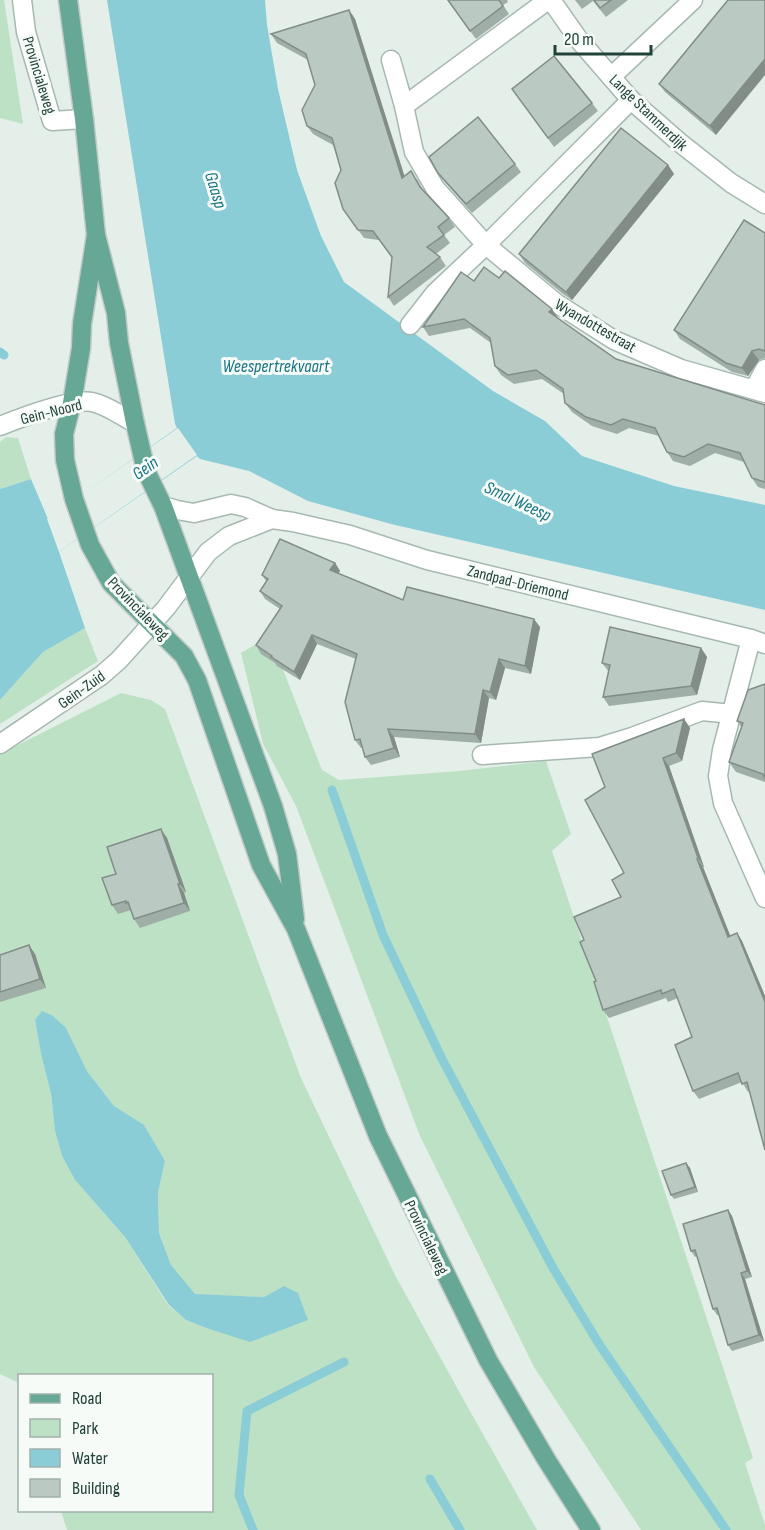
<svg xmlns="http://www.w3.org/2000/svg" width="765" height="1530" font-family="'Sofia Sans Condensed',sans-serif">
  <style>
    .green { fill: #bde1c5; fill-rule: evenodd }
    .water { fill: #8acdd7 }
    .pier { fill: #e5efea }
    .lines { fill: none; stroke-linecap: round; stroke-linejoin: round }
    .stream { stroke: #8acdd7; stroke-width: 9 }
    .minor-casing { stroke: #a7b8b1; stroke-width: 21 }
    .major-casing { stroke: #c1cac8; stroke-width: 21 }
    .minor { stroke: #fff; stroke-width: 18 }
    .major { stroke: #67a795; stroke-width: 18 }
    .wall { fill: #a0aea8 }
    .shaded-wall { fill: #828d88 }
    .building { fill: #bacac3; stroke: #828d88; stroke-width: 1.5 }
    .labels { text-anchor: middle; stroke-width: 6; stroke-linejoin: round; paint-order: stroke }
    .street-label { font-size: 16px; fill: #224239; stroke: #f6fbf8 }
    .water-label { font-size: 18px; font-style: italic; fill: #187483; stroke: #f6fbf8 }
  </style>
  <rect width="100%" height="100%" fill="#e5efea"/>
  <g class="green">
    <path d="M0,0H4L23,124L0,118Z"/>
    <path d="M6,437L18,438L31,479L0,489V442Z"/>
    <path d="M85,628L98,661L0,724V700L43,652Z"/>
    <path d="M270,636L322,770L339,780L459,771L546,761L571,834L552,851L753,1458L745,1463L765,1525V1530H641L534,1367L420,1136L296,806L263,744L241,653Z"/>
    <path d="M121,693L151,700L165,709L301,1078L395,1275L461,1395L537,1530H67L61,1511L212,1510V1376H20L19,1383L0,1374V754ZM35,1020L66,1028L87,1071L114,1106L165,1161L158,1193L159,1233L171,1265L195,1295L264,1297L284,1286L250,1341L206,1328L186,1320L168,1305L125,1237L75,1180L62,1156L55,1131L51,1094L41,1054Z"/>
  </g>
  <g class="water">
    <path d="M107,0H265L267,25L278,89L297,170L321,236L344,282L493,391L545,421L582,456L674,486L765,505V610L391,524L308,501L249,471L200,459L197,456L59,552L85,628L43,652L0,700V489L31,479L48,519L177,428L175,424Z"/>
    <path d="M42,1011L53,1016L66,1028L87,1071L114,1106L144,1125L165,1161L158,1193L159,1233L171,1265L195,1294L264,1297L284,1286L298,1293L308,1320L250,1342L206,1328L186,1320L169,1305L125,1237L75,1180L62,1156L55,1131L51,1094L41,1054L35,1020Z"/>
  </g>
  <path class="pier" d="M178,428L197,455L59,552L47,519Z"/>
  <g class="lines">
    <g class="stream">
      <path d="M0,352L4,355"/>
      <path d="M332,790L383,935L441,1057L553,1268L599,1344L726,1530"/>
      <path d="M430,1479L460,1530"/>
      <path d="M253,1530L239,1495L247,1411L344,1362"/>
    </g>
    <g class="minor-casing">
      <g id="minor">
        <path d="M22,0L26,32L52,121L84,119"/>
        <path d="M551,0L579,40L631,100L679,142L731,183L765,204"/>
        <path d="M391,60L404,106L414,152L435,188L486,245L556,303L614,340L681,369L765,393"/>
        <path d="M611,77L693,0"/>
        <path d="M404,106L548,0"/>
        <path d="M410,325L435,293L486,245L631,100"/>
        <path d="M754,389L765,369"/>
        <path d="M0,426C20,418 73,398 92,402C107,405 121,416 135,423"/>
        <path d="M163,506L177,510L194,513L231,504L245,507L272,519L293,522L350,535L427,560L751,639L765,644"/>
        <path d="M751,639L722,750L718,776L723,803L765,898"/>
        <path d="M0,744L102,675L119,660L166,608L208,552L229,536L272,519"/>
        <path d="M482,755L599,747L632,737L702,711L732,714"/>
      </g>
    </g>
    <g class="major-casing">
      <g id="major">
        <path d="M68,0L84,119L96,235L116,313L119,343L135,423L146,471L163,506L273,806L287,854L295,919"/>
        <path d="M96,235L82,324L81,348L72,403L64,434L65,460L74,499L90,545L111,583L184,656L197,680L261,865L296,929L378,1136L488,1360L546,1459L591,1530"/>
      </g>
    </g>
    <use href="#minor" class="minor"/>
    <use href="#major" class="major"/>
  </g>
  <g class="wall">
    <path d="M447,0H507L508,2L503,5L509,14L476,39Z"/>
    <path d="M575,0H628L606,17L593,1L582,9Z"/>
    <path d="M728,0L716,135L665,92L659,84Z"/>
    <path d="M349,10L355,19L404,176L417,179L423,190L449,218L455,227L444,235L450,243L436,254L440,257L446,266L394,306L388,297L392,258L379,240L364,238L343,209L341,170L333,145L313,134L307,126L315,85L308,60L277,43L271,34Z"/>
    <path d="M512,89L592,103L598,111L554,147Z"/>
    <path d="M515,164L521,172L472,213L444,181L438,173Z"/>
    <path d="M668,165L674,174L572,300L563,294L525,263L519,254Z"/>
    <path d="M765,233V358L759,360L748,376L732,372L680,339L674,330Z"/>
    <path d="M474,281L558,318H557L616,359L765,405V489L758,487L752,478L744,462L715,453L690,466L673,461L667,452L659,436L629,428L617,434L592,426L572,412L565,403L564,394L542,379L514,384L501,375L495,366L491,343L470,328L429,336L423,327Z"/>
    <path d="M335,563L340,571L338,574L403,600L540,627L531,674L505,668L496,700L489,698L481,743L394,737L400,757L371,765L365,757L362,748H361L355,740L356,659L317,644L300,680L277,666L275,663L261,654L256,645L280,609L265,599L260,591L266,581L262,575Z"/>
    <path d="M701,648L707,657L697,695L609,706L603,697L609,672L602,663Z"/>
    <path d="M765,684V782L736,772L729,762L742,728L737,721Z"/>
    <path d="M684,719L690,728L682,761L669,766L704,867H703L730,936L737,933L742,941L765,996V1150L749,1091L748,1092L742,1082L699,1099L693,1091L692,1037L678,998L668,1002L666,998L609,1018L603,1010L596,981L584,940L621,897L624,873L605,787Z"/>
    <path d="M167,838L186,892L184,893L190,911L140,928L134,919L131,910L118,914L112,905L116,874Z"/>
    <path d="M35,954L46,988L0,1002V955Z"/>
    <path d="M686,1163L690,1168L698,1192L674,1199L671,1195Z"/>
    <path d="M728,1210L732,1216L752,1277L745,1279L764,1341L732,1351L728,1345L719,1315H717L713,1309L697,1256L695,1257L691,1251Z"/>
  </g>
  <g class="shaded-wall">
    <path d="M349,10L355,19L408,187L402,178Z"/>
    <path d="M765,59V75L716,135L710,126Z"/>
    <path d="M668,165L674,174L572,300L566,292Z"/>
    <path d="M552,309L558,318L555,321L549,312Z"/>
    <path d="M752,351L759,360L748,376L742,368Z"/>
    <path d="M335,563L340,571L335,578L330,570Z"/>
    <path d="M534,619L540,627L531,674L525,666Z"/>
    <path d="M312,635L317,644L300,680L294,672Z"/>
    <path d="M701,648L707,657L697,695L691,686Z"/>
    <path d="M499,659L505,668L496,700L490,692Z"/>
    <path d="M483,690L489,698L481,743L475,734Z"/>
    <path d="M684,719L690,728L682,761L676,753Z"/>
    <path d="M388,729L394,737L400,757L394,748Z"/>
    <path d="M663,758L669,766L704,867L698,858Z"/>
    <path d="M161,829L167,838L186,892L180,884Z"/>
    <path d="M697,859L703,867L734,945L728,937Z"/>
    <path d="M178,884L184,893L190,911L184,903Z"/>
    <path d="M737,933L742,941L765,996V1002Z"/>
    <path d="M29,945L35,954L46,988L40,979Z"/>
    <path d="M686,1163L690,1168L698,1192L695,1187Z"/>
    <path d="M728,1210L732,1216L752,1277L747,1271Z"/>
    <path d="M741,1273L745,1279L764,1341L759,1335Z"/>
  </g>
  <g class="building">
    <path d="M448,0H499L503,6L470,31Z"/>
    <path d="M594,0H611L600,8Z"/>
    <path d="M728,0H765V59L710,126L659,84Z"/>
    <path d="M349,10L402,178L411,171L420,187L449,218L438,227L444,235L427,247L440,257L388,297L392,257L373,231L358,230L343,209L335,183L341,170L332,138L307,126L302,110L315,85L306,54L271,34Z"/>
    <path d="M554,56L592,103L548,138L512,89Z"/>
    <path d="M478,117L515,164L466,204L438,173L429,157Z"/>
    <path d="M621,128L668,165L566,292L557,285L519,254Z"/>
    <path d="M744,220L765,233V351L759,349L752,351L742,368L726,363L674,330Z"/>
    <path d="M484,267L499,278L505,271L552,309L549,312L616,359L765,405V482L752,478L740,453L708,444L684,457L667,452L655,428L623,419L611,425L586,417L565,403L563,389L536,370L508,375L495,366L490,338L464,319L423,327L461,272L474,281Z"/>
    <path d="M280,539L335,563L330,570L403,600L407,587L534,619L525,666L499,659L490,692L483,690L475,734L388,729L394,748L365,757L360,739L355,740L345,702L357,654L312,635L294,672L271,657L272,656L256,645L282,606L260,591L268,579L262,575Z"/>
    <path d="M610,627L701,648L691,686L603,697L610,665L602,663Z"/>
    <path d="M765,684V779L763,774L729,762L743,723L737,721L748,690Z"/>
    <path d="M684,719L676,753L663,758L698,858L697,859L728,937L737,933L765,1002V1150L747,1082L742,1084L738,1073L693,1091L675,1045L692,1037L674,989L662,994L661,990L603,1010L594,982L596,981L580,942L584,940L574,917L621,897L612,880L624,873L585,800L605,787L592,754Z"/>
    <path d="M161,829L180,884H178L184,903L134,919L128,902L126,903V901L112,905L102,878L116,874L107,847Z"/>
    <path d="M29,945L40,979L0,992V955Z"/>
    <path d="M686,1163L695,1187L671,1195L662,1171Z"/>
    <path d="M728,1210L747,1271L741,1273L759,1335L728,1345L717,1308L713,1309L695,1250L691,1251L683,1224Z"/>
  </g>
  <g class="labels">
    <g class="street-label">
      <text transform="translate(40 75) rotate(73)" y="6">Provincialeweg</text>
      <text transform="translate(649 112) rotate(44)" y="6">Lange Stammerdijk</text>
      <text transform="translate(596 325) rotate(30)" y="6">Wyandottestraat</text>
      <text transform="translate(51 411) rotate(-14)" y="6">Gein-Noord</text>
      <text transform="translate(518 582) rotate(14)" y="6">Zandpad-Driemond</text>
      <text transform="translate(139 608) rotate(46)" y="6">Provincialeweg</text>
      <text transform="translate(81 689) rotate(-35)" y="6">Gein-Zuid</text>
      <text transform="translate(427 1237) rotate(64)" y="6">Provincialeweg</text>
    </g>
    <g class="water-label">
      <text transform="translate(216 190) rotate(73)" y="6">Gaasp</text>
      <text x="276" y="372">Weespertrekvaart</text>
      <text transform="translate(145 468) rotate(-35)" y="6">Gein</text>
      <text transform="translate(518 501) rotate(25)" y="6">Smal Weesp</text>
    </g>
  </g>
  <rect x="18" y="1374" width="195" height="138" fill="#f6fbf8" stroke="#a1b1ac" stroke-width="1.5"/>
  <rect x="30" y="1394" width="30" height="9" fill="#67a795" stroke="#a1b1ac" stroke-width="1.5"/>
  <text x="72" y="1404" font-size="18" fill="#224239">Road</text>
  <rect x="30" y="1419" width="30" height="18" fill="#bde1c5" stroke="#a1b1ac" stroke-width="1.5"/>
  <text x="72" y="1434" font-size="18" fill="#224239">Park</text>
  <rect x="30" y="1449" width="30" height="18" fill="#8acdd7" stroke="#a1b1ac" stroke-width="1.5"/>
  <text x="72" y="1464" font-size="18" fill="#224239">Water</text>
  <rect x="30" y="1479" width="30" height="18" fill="#bacac3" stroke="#a1b1ac" stroke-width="1.5"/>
  <text x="72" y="1494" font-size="18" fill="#224239">Building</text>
  <path d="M555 45v9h96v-9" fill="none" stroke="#224239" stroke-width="3"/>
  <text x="564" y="45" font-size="18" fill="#224239" stroke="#f6fbf8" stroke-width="4.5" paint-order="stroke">20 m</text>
</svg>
